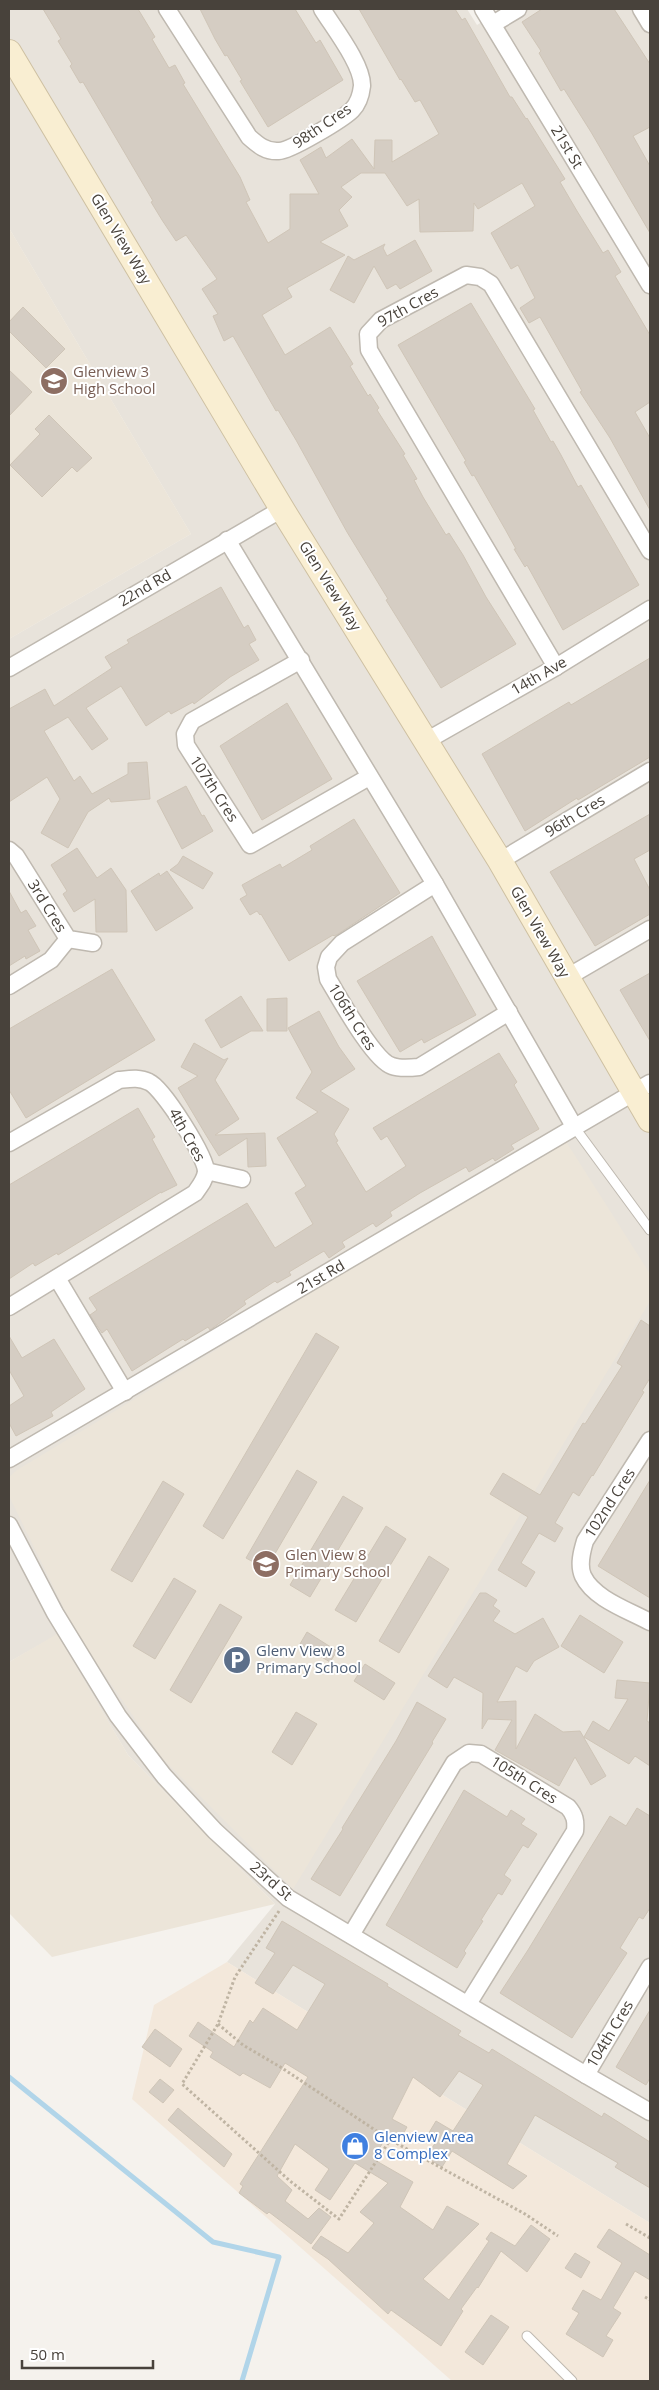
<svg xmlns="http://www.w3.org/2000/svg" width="659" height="2390" font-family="'Open Sans',sans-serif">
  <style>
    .residential { fill: #e8e3db }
    .commercial { fill: #f3e8db }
    .education { fill: #ece5d9 }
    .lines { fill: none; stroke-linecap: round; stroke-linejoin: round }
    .stream { stroke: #b1d5e9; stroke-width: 5 }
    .building { fill: #d5cdc3; stroke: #cfc5b7 }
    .lane-casing { stroke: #bfb9b0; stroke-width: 11 }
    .street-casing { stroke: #bfb9b0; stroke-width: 19 }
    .secondary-casing { stroke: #cec0a2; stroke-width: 26 }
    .path { stroke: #bfb4a3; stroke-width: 3; stroke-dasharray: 2.5 2.5; stroke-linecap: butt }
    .lane { stroke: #fff; stroke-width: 9 }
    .street { stroke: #fff; stroke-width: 16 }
    .secondary { stroke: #f9eed2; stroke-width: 24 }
    .labels { text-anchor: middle; stroke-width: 4; stroke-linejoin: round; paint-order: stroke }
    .street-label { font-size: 15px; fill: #48423b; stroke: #fff }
    .education-label { font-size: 15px; fill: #785e54; stroke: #fff; text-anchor: start }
    .service-label { font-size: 15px; fill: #4e5e75; stroke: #fff; text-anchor: start }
    .shop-label { font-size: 15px; fill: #366cbe; stroke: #fff; text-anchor: start }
  </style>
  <rect width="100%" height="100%" fill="#f5f2ed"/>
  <path class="residential" d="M9,9H467L477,25L503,9H650V2223L227,1962L275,1904L128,1755L57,1635L9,1662V639L191,534L9,228Z"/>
  <path class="commercial" d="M227,1962L650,2223V2381H452L132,2099L154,2005Z"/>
  <g class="education">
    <path d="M9,228L191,534L9,639Z"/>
    <path d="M565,1140L650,1274V1301L293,1889L162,1758L76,1633L9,1496V1477L17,1470Z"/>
    <path d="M57,1634L128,1755L275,1904L52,1957L9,1913V1662Z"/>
  </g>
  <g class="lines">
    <path class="stream" d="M9,2077L213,2242L279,2257L242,2381"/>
  </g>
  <g class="building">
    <path d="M43,9H138L155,37L152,39L169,68L175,65L185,83L183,84L240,177L250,200L246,202L268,243L290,229V194H319L300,160L321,147L326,158L352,139L374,169L375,140H392V162L439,134L420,100L415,102L401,79L400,80L359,9H455L462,20L465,18L510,97H512L526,119L527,118L565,179L560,182L577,211L603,253L608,250L621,272L615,276L650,335V402L635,412L650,438V510L610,438L580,392L582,391L540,317L529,323L520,308L535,298L518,265L511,269L491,233L535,206L522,183L478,209L474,203L473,231L420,232L419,199L407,206L385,173H361L341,187L352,197L339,210L348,226L320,242L345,255L287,288L292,297L262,315L285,355L330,327L353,364L350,366L368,396L370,394L379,408L377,410L405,454L403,455L417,479L414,480L423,497L446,535L449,533L463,555L486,597L516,644L441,688L386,600L388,599L347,532L296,440L278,410L276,411L233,336L224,341L213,316L218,314L202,289L217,279L186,235L176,241L162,220L151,202L153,201L83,82L80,83L70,66L72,64L58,41L61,39Z"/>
    <path d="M200,9H295L316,43L320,40L343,80L268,127L240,81L242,80L227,55L225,56L215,39Z"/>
    <path d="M542,9H614L650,64V127L633,136L650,166V233L591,132L564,89L561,91L539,53L541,51L522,22Z"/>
    <path d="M415,240L432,271L400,289L396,284L387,289L374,266L354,303L330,290L348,256L354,260L385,244L383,248L387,256Z"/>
    <path d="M471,303L535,409L533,410L551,442L553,441L561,455L578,487L581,485L639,585L563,630L527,565L525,567L514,549H516L505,529L474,475L472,476L464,462L466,461L398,345Z"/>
    <path d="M23,307L65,349L46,368L9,331V322Z"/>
    <path d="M9,370L32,392L9,416Z"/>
    <path d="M49,415L92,458L77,472L72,467L42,497L10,465L40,434L35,429Z"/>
    <path d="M221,587L244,628L248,625L256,640L249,644L259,660L230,677L194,704L193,702L171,714L169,711L146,726L121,686L86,708L108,739L92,750L68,717L44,731L74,781L80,776L92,794L128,774V763L147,762L150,799L111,802L109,798L88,812L68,848L41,833L60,799L47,777L9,802V709L45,689L54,706L112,668L105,657L129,643L127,640Z"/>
    <path d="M650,658V757L578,800L577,798L525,831L482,754L569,702L571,705Z"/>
    <path d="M287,703L332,779L262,820L220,746Z"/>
    <path d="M186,786L202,816L204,815L213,831L182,849L157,801Z"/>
    <path d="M650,814V850L634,859L650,890V914L595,946L550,872Z"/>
    <path d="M354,819L400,893L338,934L334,936L333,935L289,961L261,914L260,915L257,911L250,915L240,899L247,895L242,885L280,864L282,868L312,850L310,846Z"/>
    <path d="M77,848L97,878L111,868L126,890L127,932H96L95,899L74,912L63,894L67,891L51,865Z"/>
    <path d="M183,856L213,873L203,889L170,870L178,864Z"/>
    <path d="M167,871L193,908L156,931L131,891L159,873L160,876Z"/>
    <path d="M9,891L21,913L26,910L36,926L28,930L40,951L26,959L25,956L9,966Z"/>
    <path d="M432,936L476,1015L424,1043L422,1039L400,1052L357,981Z"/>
    <path d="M112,969L155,1040L26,1118L9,1090V1029Z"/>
    <path d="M650,973V1041L620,990Z"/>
    <path d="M241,996L263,1031H251L221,1048L205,1020Z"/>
    <path d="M287,998V1031H267V999Z"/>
    <path d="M319,1011L339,1047L355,1069L320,1091L349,1109L334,1134L338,1141L336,1142L366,1192L406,1166L387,1136L381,1140L373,1128L499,1053L517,1082L514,1085L539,1129L511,1145L514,1149L495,1161L493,1158L469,1172L466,1167L420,1193L390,1212L392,1216L376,1227L373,1223L342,1242L345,1247L329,1258L324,1251L289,1272L291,1275L277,1283L275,1281L244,1301L246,1304L210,1330L208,1327L185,1341L183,1339L132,1371L107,1329L102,1333L90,1315L97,1310L89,1298L247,1203L275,1248L313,1224L295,1193L306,1186L277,1138L318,1112L296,1098L312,1072L288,1028Z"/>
    <path d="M194,1043L224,1060L228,1058L215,1080L239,1119L215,1135L265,1133L266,1166L248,1167L247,1138L219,1156L206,1135L178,1088L198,1076L181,1067Z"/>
    <path d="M138,1108L155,1137L152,1139L177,1185L161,1193V1192L58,1255L57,1253L35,1266L33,1263L9,1279V1185Z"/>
    <path d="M641,1320L650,1326V1378L642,1391L644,1392L593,1476L592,1475L579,1496L573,1492L555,1523L563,1528L555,1542L539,1533L521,1563L535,1572L526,1587L498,1570L528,1517L490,1494L503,1473L540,1495L583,1423L585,1424L622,1366L617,1363Z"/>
    <path d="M316,1333L339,1347L223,1539L203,1526Z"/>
    <path d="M9,1336L22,1358L54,1339L85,1389L51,1412L53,1416L16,1436L9,1423V1406L24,1396L9,1370Z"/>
    <path d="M297,1470L317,1482L266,1569L246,1558Z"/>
    <path d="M650,1480V1598L598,1566Z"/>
    <path d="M163,1481L184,1494L132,1582L111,1570Z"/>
    <path d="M343,1496L363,1508L310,1597L290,1585Z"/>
    <path d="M386,1526L406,1539L356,1622L335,1610Z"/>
    <path d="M429,1556L449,1569L399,1653L379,1641Z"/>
    <path d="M174,1578L196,1591L155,1659L133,1646Z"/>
    <path d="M480,1593H486L497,1600L493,1606L500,1611L493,1621L515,1634L543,1618L559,1647L534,1661L527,1672L516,1666L497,1702L516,1701V1749L535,1714L563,1732L580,1731L606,1776L591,1785L575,1757L559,1786L495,1750L512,1720L488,1719L482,1729L483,1693L454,1677L447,1688L428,1676Z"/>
    <path d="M220,1604L242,1617L191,1703L170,1690Z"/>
    <path d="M580,1615L623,1642L604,1673L561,1646Z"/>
    <path d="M307,1632L337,1651L330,1662L300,1644Z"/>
    <path d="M365,1664L395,1683L384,1700L354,1681Z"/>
    <path d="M617,1680L650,1683L647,1721L650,1723V1766L635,1756L629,1764L584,1737L593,1721L609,1731L628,1699L615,1698Z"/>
    <path d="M417,1702L446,1719L432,1742L433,1743L340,1896L311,1879L343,1829L342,1828L396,1741Z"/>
    <path d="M296,1712L317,1724L292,1765L272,1752Z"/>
    <path d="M464,1790L507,1817L511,1810L525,1819L521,1824L537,1834L528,1848L523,1845L504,1875L511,1880L502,1895L498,1893L481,1920L483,1921L464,1951L466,1953L457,1968L386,1925Z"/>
    <path d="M637,1808L650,1816V1908L643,1919L639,1917L620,1948L627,1953L572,2038L500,1993L528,1950L610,1816L626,1826Z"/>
    <path d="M282,1921L388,1984L387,1986L461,2031L458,2035L489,2053L492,2049L602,2117L604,2113L650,2142V2188L615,2167L618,2163L535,2115L507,2164L527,2176L513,2189L452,2151L442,2167L426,2157L436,2142L427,2136L436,2121L453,2131L483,2085L459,2071L440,2097L413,2077L392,2119L407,2127L399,2141L388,2134L373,2159L413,2182L400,2207L433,2230L447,2206L479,2224L423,2279L449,2300L489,2241L486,2239L491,2232L515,2246L531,2225L550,2239L527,2272L501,2251L478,2288L477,2287L461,2309L463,2311L441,2346L391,2310L388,2314L328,2259L312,2248L321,2236L348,2253L374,2223L360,2212L388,2183L355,2163L330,2200L315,2190L329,2169L295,2144L277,2176L292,2190L285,2201L308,2219L319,2208L331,2217L311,2244L269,2212L267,2214L239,2193L243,2186L240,2184L308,2077L285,2063L270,2088L243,2073L240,2076L210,2057L213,2052L189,2036L198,2022L234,2047L250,2020L253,2023L263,2008L297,2030L325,1984L293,1965L273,1994L255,1983L275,1953L266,1948Z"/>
    <path d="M650,2010V2078L646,2085L616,2067Z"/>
    <path d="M155,2029L182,2049L170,2067L142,2047Z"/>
    <path d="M160,2079L174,2090L163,2103L149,2092Z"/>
    <path d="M178,2108L232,2154L224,2167L168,2120Z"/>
    <path d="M609,2229L650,2255V2280L635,2271L613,2308L621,2313L606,2336L613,2340L603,2357L566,2334L579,2313L572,2309L583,2290L601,2300L622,2263L597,2247Z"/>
    <path d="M575,2253L590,2262L581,2278L565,2268Z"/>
    <path d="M491,2315L509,2327L483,2365L465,2352Z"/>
  </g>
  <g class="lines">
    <g class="lane-casing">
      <g id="lane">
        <path d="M575,1128L650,1230"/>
        <path d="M527,2336L572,2381"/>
      </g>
    </g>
    <g class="street-casing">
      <g id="street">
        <path d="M167,9L249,137C258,145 266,152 279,151C290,151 343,119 352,110C358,104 361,95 362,86C363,65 333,27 322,9"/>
        <path d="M483,9L650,285"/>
        <path d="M641,9L650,24"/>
        <path d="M493,24L518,9"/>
        <path d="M227,540L435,884L575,1128"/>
        <path d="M301,660L192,721L185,734L186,745L250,845L369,777"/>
        <path d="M556,667L369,350L368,334L381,320L466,275L480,277L491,284L650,551"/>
        <path d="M9,668L282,509"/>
        <path d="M426,741L556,667L650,609"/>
        <path d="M9,850L16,856L68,939L93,943"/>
        <path d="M500,861L650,771"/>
        <path d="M435,884L342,943L329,957L326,967L328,979C339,997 374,1061 392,1066C400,1069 410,1068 419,1067L509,1012"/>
        <path d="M566,978L650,929"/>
        <path d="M9,986L51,960L68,939"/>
        <path d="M9,1143L119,1080C129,1079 139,1077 149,1082C163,1088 207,1158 206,1172C205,1180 200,1186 195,1193L9,1307"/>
        <path d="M206,1171L242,1179"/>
        <path d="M57,1278L125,1392"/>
        <path d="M650,1440L585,1541C582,1551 578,1565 583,1576C594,1599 628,1610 650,1622"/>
        <path d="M9,1459L650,1083"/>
        <path d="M9,1525L55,1613L118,1716L164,1776L215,1831L288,1898L586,2075L650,2112"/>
        <path d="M351,1935L454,1763L469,1753L481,1754L568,1807C575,1815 576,1821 575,1831L468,2004"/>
        <path d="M586,2075L650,1967"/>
      </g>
    </g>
    <g class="secondary-casing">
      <path id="secondary" d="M9,52L282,509L500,861L650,1120"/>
    </g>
    <g class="path">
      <path d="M279,1911L235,1977L218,2024L182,2084L290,2181L339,2219L390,2140"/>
      <path d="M218,2024L243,2045L282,2068L387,2138L525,2214L558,2236"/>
      <path d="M626,2224L650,2238"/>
      <path d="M645,2297L650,2300"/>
    </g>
    <use href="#lane" class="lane"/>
    <use href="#street" class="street"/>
    <use href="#secondary" class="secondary"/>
  </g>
  <defs>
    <g id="school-disc" transform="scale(1.4375)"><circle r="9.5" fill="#8d6e63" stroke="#fff"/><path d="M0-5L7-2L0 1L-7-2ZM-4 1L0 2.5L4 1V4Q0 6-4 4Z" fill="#fff"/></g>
    <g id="parking-disc" transform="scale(1.4375)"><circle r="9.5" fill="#5c6f8a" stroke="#fff"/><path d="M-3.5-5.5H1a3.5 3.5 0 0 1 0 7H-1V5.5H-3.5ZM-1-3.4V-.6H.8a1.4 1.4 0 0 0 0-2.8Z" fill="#fff"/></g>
    <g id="shop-disc" transform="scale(1.4375)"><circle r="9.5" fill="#3f7fe0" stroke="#fff"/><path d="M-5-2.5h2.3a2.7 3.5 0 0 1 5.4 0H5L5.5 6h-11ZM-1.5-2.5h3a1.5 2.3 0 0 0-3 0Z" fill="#fff"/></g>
  </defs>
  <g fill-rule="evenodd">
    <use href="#school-disc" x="54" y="381"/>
    <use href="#school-disc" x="266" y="1564"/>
    <use href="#parking-disc" x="237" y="1660"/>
    <use href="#shop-disc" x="355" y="2146"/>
  </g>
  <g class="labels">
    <g class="street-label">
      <text transform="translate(322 126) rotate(-34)" y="5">98th Cres</text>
      <text transform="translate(567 147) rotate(59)" y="5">21st St</text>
      <text transform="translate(121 239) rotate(59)" y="5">Glen View Way</text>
      <text transform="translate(408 307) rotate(-29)" y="5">97th Cres</text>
      <text transform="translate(330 586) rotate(58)" y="5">Glen View Way</text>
      <text transform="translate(145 588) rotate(-30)" y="5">22nd Rd</text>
      <text transform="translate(539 676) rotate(-30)" y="5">14th Ave</text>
      <text transform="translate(214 789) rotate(57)" y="5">107th Cres</text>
      <text transform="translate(575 816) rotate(-31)" y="5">96th Cres</text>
      <text transform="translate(47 906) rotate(58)" y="5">3rd Cres</text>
      <text transform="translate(540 932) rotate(60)" y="5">Glen View Way</text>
      <text transform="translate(352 1017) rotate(58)" y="5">106th Cres</text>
      <text transform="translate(187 1135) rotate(61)" y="5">4th Cres</text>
      <text transform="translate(321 1277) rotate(-30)" y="5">21st Rd</text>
      <text transform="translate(610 1503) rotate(-57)" y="5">102nd Cres</text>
      <text transform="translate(524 1780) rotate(32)" y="5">105th Cres</text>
      <text transform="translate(271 1881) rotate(41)" y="5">23rd St</text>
      <text transform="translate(610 2034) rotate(-59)" y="5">104th Cres</text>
    </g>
    <g class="education-label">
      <text x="73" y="377">Glenview 3<tspan x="73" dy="17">High School</tspan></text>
      <text x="285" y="1560">Glen View 8<tspan x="285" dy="17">Primary School</tspan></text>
    </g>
    <g class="service-label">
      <text x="256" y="1656">Glenv View 8<tspan x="256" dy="17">Primary School</tspan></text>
    </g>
    <g class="shop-label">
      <text x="374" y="2142">Glenview Area<tspan x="374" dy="17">8 Complex</tspan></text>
    </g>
  </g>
  <rect width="659" height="2390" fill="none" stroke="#48423b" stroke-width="20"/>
  <path d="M22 2360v8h131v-8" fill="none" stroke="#48423b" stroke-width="2.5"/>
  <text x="30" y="2360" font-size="15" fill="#48423b" stroke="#ffffff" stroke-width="4" paint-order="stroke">50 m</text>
</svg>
